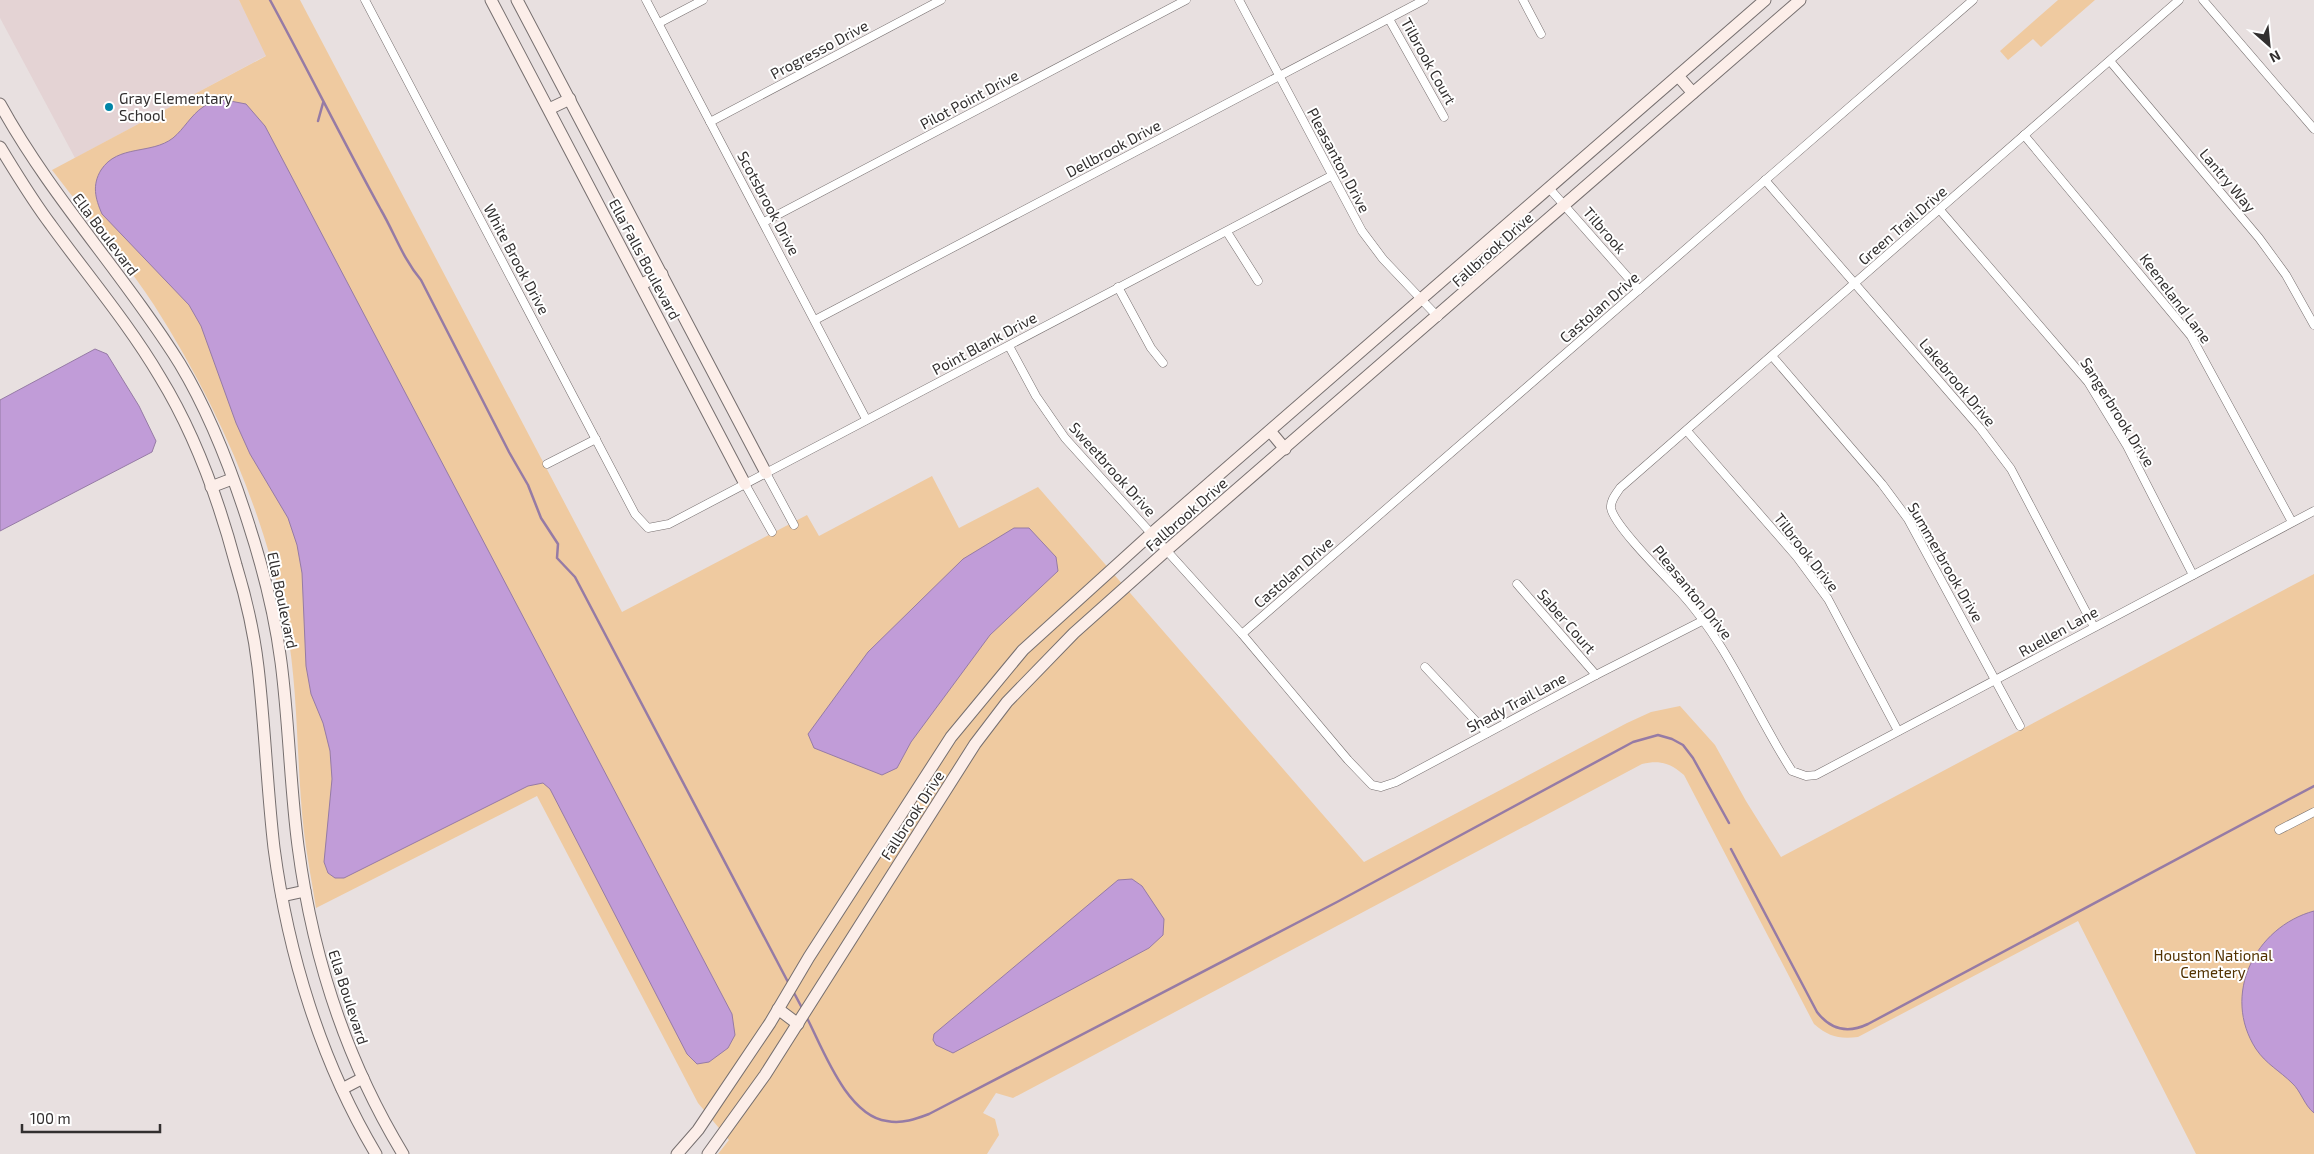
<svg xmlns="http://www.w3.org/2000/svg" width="2314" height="1154" viewBox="0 0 2314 1154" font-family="'Exo 2',sans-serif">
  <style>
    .built { fill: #e4d3d4 }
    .green { fill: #efcaa0 }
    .water { fill: #c19cd8; stroke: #967ba5 }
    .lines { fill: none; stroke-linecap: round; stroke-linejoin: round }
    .stream { stroke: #967ba5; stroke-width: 2.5 }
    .street-casing { stroke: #766f6f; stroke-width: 9 }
    .secondary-casing { stroke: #766f6f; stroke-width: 13 }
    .street { stroke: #fff; stroke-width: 8 }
    .secondary { stroke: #fceee9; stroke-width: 11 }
    .poi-dot { fill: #0085a7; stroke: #fff; stroke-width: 2 }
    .labels { text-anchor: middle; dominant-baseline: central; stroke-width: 4; stroke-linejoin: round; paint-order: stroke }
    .street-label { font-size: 15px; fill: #322f2f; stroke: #fff }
    .poi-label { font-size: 15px; fill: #322f2f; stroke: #fff; text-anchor: start }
    .park-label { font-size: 15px; fill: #523200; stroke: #fff }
  </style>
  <rect width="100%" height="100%" fill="#e8e0e0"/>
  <polygon class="built" points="0,0 239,0 267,55 75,158 0,18"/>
  <g class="green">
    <path d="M239,0h61l322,612 185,-97 12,21 113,-60 27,52 79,-41 326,375 263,-139 24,-11 29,-6 35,39 31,56 35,56 533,-283v580h-118l-118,-233 -220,116c-19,2 -29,0 -44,-13l-130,-249c-14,-12 -24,-15 -42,-11l-629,334 -17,-5 -13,20 12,6 4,16 -12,19h-269l11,-14 -31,-37 -161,-307 -221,112c-4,-25 -9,-51 -12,-76 -8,-69 -5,-140 -18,-209 -22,-113 -70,-221 -132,-318 -31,-47 -68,-90 -102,-135l214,-114z"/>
    <polygon points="2058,0 2095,0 2041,47 2033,39 2008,60 2000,51"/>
  </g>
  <g class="water">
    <path d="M225,100l21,4 19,22 467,888 3,21 -7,13 -19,14 -12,2 -10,-10 -137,-265 -7,-6 -15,3 -184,92h-9l-7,-5 -4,-11 8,-83 -2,-28 -7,-28 -12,-29 -5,-28 -4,-93 -5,-28 -9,-27 -38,-64 -14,-31 -35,-97 -12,-21 -87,-91c-7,-16 -10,-29 -1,-44 17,-26 50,-15 72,-32 11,-9 18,-23 30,-31 5,-4 15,-5 22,-7z"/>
    <polygon points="95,349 107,354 139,406 156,441 152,452 0,531 0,400"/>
    <polygon points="1014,528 1029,528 1056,557 1058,571 990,635 911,742 897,768 882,775 814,748 808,734 868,652 963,559"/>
    <polygon points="1132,879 1142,886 1164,919 1163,935 1149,948 953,1053 936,1045 933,1040 934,1034 1118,880"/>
    <path d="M2314,911v202c-10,-8 -13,-22 -22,-30 -12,-12 -26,-19 -36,-34 -35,-54 -1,-122 58,-138z"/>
  </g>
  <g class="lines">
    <g class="stream">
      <path d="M270,0c38,70 73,141 111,210 14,24 22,49 40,70l88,172 19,33 13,33 17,26 -1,14 18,19 214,407"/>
      <polyline points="318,121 323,103"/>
      <path d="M1731,849l86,163c13,17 30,22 51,12l446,-238"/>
      <polyline points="793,991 802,1008"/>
      <path d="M807,1018c16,31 40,98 80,103 15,3 29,-2 42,-7l408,-212 296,-160 25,-7 14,4 11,6 10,13 36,65"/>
    </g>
    <defs>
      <g id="street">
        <polyline points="365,0 635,514 648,528 669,524 1331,176"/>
        <polyline points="646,0 866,419"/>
        <polyline points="1239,0 1362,231 1383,259 1438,317"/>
        <polyline points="1523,0 1541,34"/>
        <path d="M2179,0l-559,488c-4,6 -10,13 -9,20 3,18 56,70 70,85 48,53 73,119 111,178l14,5 10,-1 498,-264"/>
        <polyline points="2203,0 2314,129"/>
        <polyline points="1389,19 1444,117"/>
        <polyline points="659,23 703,0"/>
        <polyline points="2110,61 2259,238 2286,275 2314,325"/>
        <polyline points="710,122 941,0"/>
        <polyline points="2024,135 2191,336 2292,522"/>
        <polyline points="1765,180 1980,428 2011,469 2094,627"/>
        <polyline points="1549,188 1639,290"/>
        <polyline points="1940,210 2088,382 2127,446 2193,575"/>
        <polyline points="764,222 1186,0"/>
        <polyline points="1227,232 1258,281"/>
        <polyline points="1118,287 1151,348 1163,363"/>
        <polyline points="815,320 1424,0"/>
        <polyline points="1009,346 1036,396 1065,438 1242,634 1348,760 1372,785 1381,787 1396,782 1596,675 1702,621"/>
        <polyline points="1772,356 1882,484 1908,519 2020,726"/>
        <polyline points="1687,431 1797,557 1828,599 1898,731"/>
        <polyline points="547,464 596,439"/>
        <polyline points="766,473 794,525"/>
        <polyline points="745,484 772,532"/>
        <polyline points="1517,584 1596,675"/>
        <polyline points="1242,634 1973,0"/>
        <polyline points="1425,667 1487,733"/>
        <polyline points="2279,830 2314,812"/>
      </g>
      <g id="secondary">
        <polyline points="491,0 745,484"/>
        <polyline points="517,0 766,473"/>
        <polyline points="1678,76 1693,93"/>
        <path d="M0,104c51,93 124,170 180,260 29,48 51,105 68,158 15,46 27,93 33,140 8,61 9,123 17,184 14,108 48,214 105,308"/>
        <polyline points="549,109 570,99"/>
        <path d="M0,147c16,26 32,53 51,78 37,51 77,98 109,152 35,57 59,124 76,188 10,33 18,67 22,102 7,60 9,121 16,181 14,106 47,214 102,306"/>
        <polyline points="642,284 662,274"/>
        <polyline points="1270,431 1285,449"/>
        <polyline points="211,487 232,479"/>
        <polyline points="282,896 305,891"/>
        <polyline points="778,1009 798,1024"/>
        <polyline points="342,1089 363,1078"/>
        <polyline points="677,1154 698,1130 770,1023 809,957 951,737 1023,650 1152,533 1765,0"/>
        <polyline points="708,1154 765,1075 975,744 1007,702 1074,633 1167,550 1800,0"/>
      </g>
    </defs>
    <use href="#street" class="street-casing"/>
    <use href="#secondary" class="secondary-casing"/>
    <use href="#street" class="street"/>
    <use href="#secondary" class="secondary"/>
  </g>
  <circle class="poi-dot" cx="109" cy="107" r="5"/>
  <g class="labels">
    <g class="street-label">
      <text transform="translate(819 49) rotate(-28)">Progresso Drive</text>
      <text transform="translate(1429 61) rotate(61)">Tilbrook Court</text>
      <text transform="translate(969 99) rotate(-28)">Pilot Point Drive</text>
      <text transform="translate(1113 148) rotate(-28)">Dellbrook Drive</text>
      <text transform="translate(1339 160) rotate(62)">Pleasanton Drive</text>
      <text transform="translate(2228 180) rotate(50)">Lantry Way</text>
      <text transform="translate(769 203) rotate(62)">Scotsbrook Drive</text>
      <text transform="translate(1902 225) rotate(-41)">Green Trail Drive</text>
      <text transform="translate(1605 230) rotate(49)">Tilbrook</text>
      <text transform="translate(106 234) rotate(53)">Ella Boulevard</text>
      <text transform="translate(1492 249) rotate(-42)">Fallbrook Drive</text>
      <text transform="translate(517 259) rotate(62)">White Brook Drive</text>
      <text transform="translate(645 259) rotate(62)">Ella Falls Boulevard</text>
      <text transform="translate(2176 298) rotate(53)">Keeneland Lane</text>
      <text transform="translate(1599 307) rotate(-41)">Castolan Drive</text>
      <text transform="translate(984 343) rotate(-28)">Point Blank Drive</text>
      <text transform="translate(1958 382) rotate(50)">Lakebrook Drive</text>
      <text transform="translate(2118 412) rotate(58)">Sangerbrook Drive</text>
      <text transform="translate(1113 469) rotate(48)">Sweetbrook Drive</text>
      <text transform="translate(1186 514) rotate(-41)">Fallbrook Drive</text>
      <text transform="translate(1807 552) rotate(52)">Tilbrook Drive</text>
      <text transform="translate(1946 562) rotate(60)">Summerbrook Drive</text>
      <text transform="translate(1293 572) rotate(-41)">Castolan Drive</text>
      <text transform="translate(1693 592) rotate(51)">Pleasanton Drive</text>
      <text transform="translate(283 600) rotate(78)">Ella Boulevard</text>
      <text transform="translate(1567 621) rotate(49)">Saber Court</text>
      <text transform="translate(2058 631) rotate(-29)">Ruellen Lane</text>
      <text transform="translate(1516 702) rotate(-28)">Shady Trail Lane</text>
      <text transform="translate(912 815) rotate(-57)">Fallbrook Drive</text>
      <text transform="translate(349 997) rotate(72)">Ella Boulevard</text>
    </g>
    <g class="poi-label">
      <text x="119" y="98">Gray Elementary<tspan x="119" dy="17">School</tspan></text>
    </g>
    <g class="park-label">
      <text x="2213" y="955">Houston National<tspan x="2213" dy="17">Cemetery</tspan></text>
    </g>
  </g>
  <g transform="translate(2269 45) rotate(153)" stroke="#ffffff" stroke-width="4" paint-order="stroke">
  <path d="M0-4L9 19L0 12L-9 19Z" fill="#322f2f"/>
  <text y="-8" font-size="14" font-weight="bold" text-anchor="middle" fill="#322f2f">N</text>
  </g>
  <path d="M22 1124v8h138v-8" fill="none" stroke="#322f2f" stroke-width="2.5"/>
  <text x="30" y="1124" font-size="15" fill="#322f2f" stroke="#ffffff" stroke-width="4" paint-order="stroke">100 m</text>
</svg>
